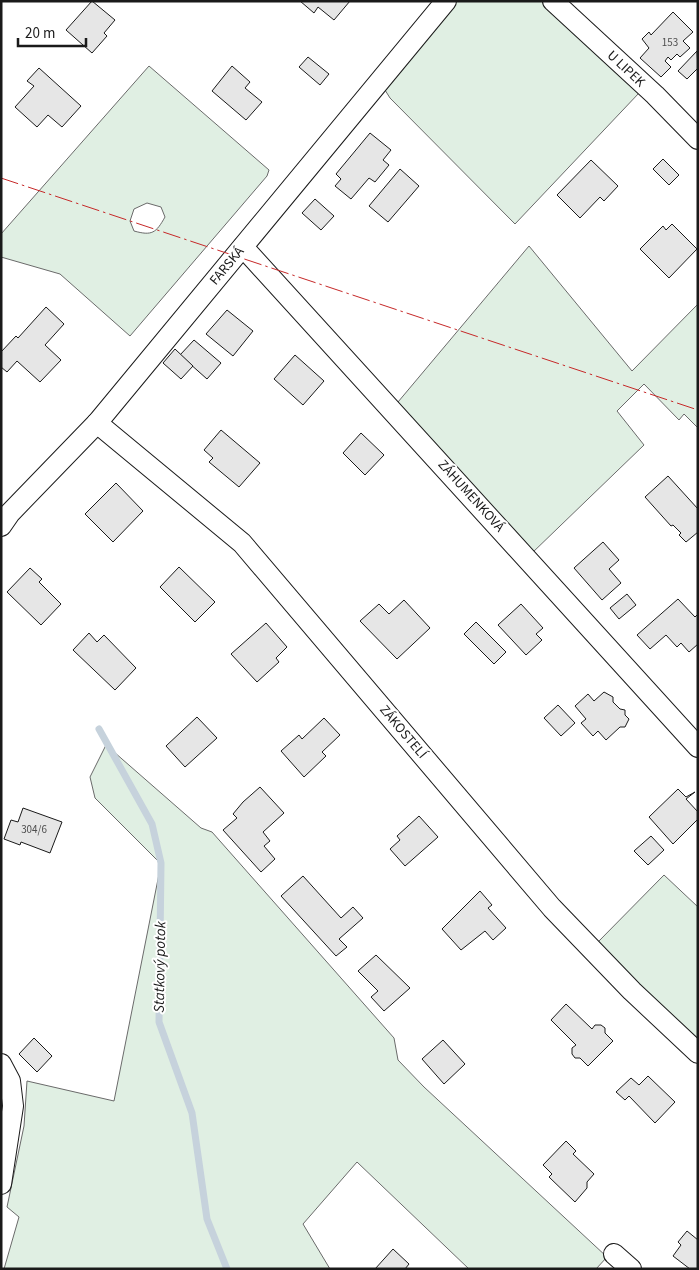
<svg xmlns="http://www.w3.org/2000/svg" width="699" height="1270" viewBox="0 0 699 1270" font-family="'Source Sans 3',sans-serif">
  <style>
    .green { fill: #e0efe3; stroke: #6a6a6a; fill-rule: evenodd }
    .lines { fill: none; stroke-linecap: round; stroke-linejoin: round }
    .stream { stroke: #c6d2dc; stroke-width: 7 }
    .building { fill: #e6e6e6; stroke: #1a1a1a }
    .street-casing { stroke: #1a1a1a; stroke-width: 22 }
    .street { stroke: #fff; stroke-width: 20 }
    .power { stroke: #c62828; stroke-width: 1; stroke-dasharray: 18 4 2.5 4; stroke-linecap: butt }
    .labels { text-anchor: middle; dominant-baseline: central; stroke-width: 4; stroke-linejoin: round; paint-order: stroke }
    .number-label { font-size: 11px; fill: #4d4d4d }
    .street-label { font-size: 14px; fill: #1a1a1a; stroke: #fff }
    .water-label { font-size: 15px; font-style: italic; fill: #1a1a1a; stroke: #fff }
  </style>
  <rect width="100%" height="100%" fill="#fff"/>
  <g class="green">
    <polygon points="456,1 541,1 639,93 515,224 390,98 385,90 388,83"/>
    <path d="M149,66l120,104 -2,6 -137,160 -70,-62 -59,-17v-23zM147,203l14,4 4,10c-9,16 -13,19 -31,14l-4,-10 4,-12z"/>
    <polygon points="529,246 632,371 698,304 698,428 684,414 679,420 644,384 617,411 644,445 531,554 398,402"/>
    <polygon points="106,745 201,828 212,832 394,1038 398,1060 424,1087 607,1257 596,1269 469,1269 357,1162 303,1224 330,1269 4,1269 19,1217 7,1207 24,1126 27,1081 114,1101 161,864 95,798 90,777"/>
    <polygon points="664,875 698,907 698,1044 673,1021 598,942"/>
  </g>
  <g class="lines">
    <polyline class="stream" points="99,729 152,824 161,863 159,1022 192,1113 207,1219 227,1269"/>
  </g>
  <g class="building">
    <polygon points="92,1 115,20 104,33 107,36 92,53 66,30"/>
    <polygon points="300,1 350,1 334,20 318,7 314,13"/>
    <polygon points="673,12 693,32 683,41 690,48 680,57 677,54 671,60 668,57 665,61 671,67 661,77 640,58 649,48 642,39 649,32 651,35"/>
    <polygon points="697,51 698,68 687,79 678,71"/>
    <polygon points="308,57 329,74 320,85 299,67"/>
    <polygon points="232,66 250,82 245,88 262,102 246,120 212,91"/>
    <polygon points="39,68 81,106 62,127 48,115 37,127 15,107 34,86 27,81"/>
    <polygon points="370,133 391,150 383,160 389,165 375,182 369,178 351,199 335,186 341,179 336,174"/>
    <polygon points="663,159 679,175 669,185 653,169"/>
    <polygon points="591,160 618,186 604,201 600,197 580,218 557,195"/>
    <polygon points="400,169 419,186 388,222 369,206"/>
    <polygon points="315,199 334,216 321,230 302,213"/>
    <polygon points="672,224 697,249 669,278 640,249 663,226 666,230"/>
    <polygon points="46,307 64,324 45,345 61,360 40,382 17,361 7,372 1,367 1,352 16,336 18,338"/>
    <polygon points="227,310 253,331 233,356 206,334"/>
    <polygon points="194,340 221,363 207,379 180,355"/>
    <polygon points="175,349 193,366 181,379 163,363"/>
    <polygon points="295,355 324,381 303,405 274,379"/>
    <polygon points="221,430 260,463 239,487 209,462 213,458 204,450"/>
    <polygon points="361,433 384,455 365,475 343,453"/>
    <polygon points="668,476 698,509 698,532 686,542 679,535 681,533 673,525 671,526 645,497"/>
    <polygon points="116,483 143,511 113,542 85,514"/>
    <polygon points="603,542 619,560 609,569 621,583 602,600 574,568"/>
    <polygon points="179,567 215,602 195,622 160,587"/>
    <polygon points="30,568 42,579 39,582 61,604 41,625 7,592"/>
    <polygon points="627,594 636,605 619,619 610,608"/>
    <polygon points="678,599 695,617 698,614 698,644 689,652 681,643 677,647 666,635 650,649 637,635"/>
    <polygon points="404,600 430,628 397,659 360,621 379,604 389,614"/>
    <polygon points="521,604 543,628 536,634 542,640 526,655 498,625"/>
    <polygon points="476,622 506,652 494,664 464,634"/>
    <polygon points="266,623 287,647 276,658 279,662 257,682 231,654"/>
    <polygon points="89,633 97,642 104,635 136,668 115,690 73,650"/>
    <polygon points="604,692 613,697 613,702 620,709 625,710 625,715 629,719 625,727 620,727 606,740 598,731 593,736 581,723 586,719 575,706 588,694 594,701"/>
    <polygon points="558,705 575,723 561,736 544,718"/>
    <polygon points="197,717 217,738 185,767 166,746"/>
    <polygon points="324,718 340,735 322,752 326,756 304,777 281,751 299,735 302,739"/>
    <polygon points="260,787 284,813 263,832 270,841 264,846 275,859 261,872 223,830 237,818 233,814 243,802"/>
    <polygon points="678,789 686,797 695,792 686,799 698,812 698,819 673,844 649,817"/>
    <polygon points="23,808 62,822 50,853 21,842 20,845 4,839 11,820 18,822"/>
    <polygon points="419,816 438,837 405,866 390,849 400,840 397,836"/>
    <polygon points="651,836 664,850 648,865 634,851"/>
    <polygon points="303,876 341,918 353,907 363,918 339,939 347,947 336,956 281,896"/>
    <polygon points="480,891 492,905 488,908 506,928 493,940 485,931 461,950 442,929"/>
    <polygon points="376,955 410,988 384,1011 371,997 378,991 358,971"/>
    <polygon points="566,1004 592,1029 595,1025 601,1025 605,1028 605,1033 613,1041 588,1066 580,1058 575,1058 572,1054 572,1048 576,1045 551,1020"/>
    <polygon points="34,1038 52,1056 37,1072 19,1054"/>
    <polygon points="443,1040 465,1064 444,1084 422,1059"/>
    <polygon points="648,1076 675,1102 655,1123 629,1096 625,1100 616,1092 631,1078 639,1085"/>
    <polygon points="566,1141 576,1151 573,1154 594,1174 587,1182 587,1188 575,1202 549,1177 552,1174 543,1165"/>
    <polygon points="687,1231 698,1240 698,1269 690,1269 673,1256 681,1245 678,1242"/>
    <polygon points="393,1249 409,1264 405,1269 375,1269"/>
  </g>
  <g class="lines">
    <defs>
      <g id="street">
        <polyline points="553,1 655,95 698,139"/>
        <polyline points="243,247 698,747"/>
        <polyline points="97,423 242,543 552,908 632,991 698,1053"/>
        <polyline points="1,526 10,513 97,423 446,1"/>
        <polyline points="1,1064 10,1081 13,1106 1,1184"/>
        <polyline points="614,1254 631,1269"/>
      </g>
    </defs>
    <use href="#street" class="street-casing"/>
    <use href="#street" class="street"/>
    <polyline class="power" points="1,178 698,410"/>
  </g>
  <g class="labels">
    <g class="number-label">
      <text x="670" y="42">153</text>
      <text x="34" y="829">304/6</text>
    </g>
    <g class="street-label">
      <text transform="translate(626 69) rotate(43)">U LIPEK</text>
      <text transform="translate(227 266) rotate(-50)">FARSKÁ</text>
      <text transform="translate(471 496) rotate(48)">ZÁHUMENKOVÁ</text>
      <text transform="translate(403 732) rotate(50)">ZÁKOSTELÍ</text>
    </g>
    <g class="water-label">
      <text transform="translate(160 967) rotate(-89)">Statkový potok</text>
    </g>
  </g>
  <rect width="699" height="1270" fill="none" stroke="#1a1a1a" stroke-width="5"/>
  <path d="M18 38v8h68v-8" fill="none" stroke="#1a1a1a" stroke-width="2.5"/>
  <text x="25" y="38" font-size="15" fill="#1a1a1a" stroke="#ffffff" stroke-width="4" paint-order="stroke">20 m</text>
</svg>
